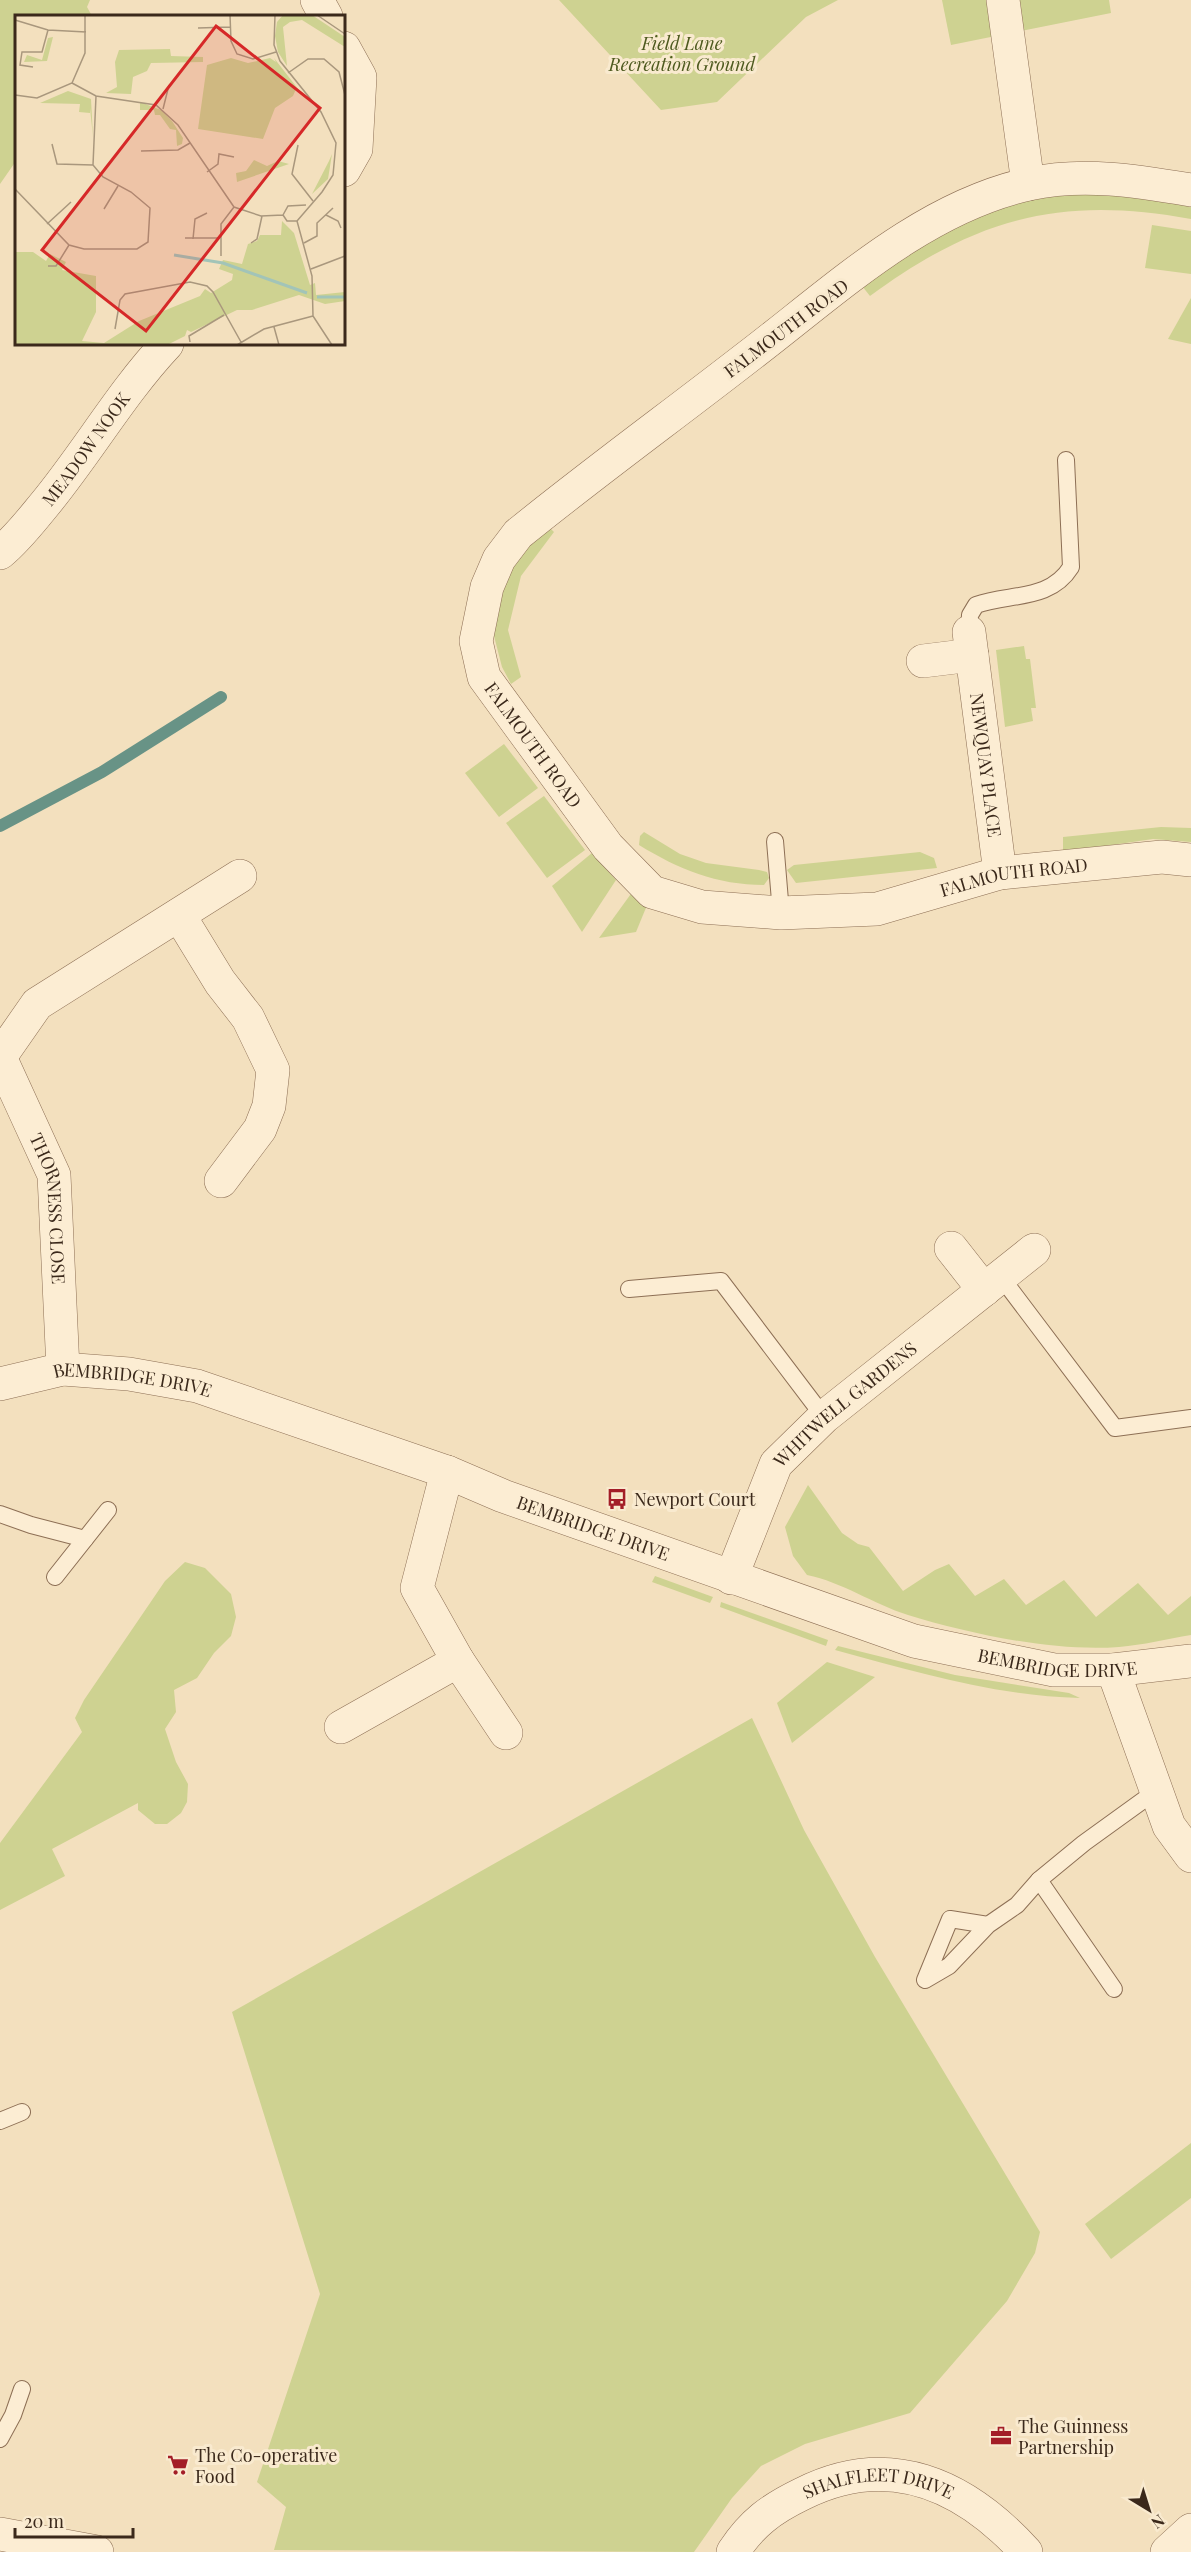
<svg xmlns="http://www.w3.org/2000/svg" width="1191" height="2552" viewBox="0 0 1191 2552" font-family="'Playfair Display',serif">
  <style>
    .green { fill: #ced291 }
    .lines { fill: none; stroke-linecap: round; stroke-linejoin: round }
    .stream { stroke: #689386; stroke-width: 12 }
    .service-casing { stroke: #8d6f55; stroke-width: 18 }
    .minor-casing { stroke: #8d6f55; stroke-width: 34 }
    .service { stroke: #fcedd3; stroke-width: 16 }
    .minor { stroke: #fcedd3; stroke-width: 33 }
    .labels { text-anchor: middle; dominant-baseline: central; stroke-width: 6; stroke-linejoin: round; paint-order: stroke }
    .park-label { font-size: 18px; font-style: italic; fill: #4e5a1f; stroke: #f9eacf }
    .street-label { font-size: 18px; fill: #3b291b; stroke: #f9eacf }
    .poi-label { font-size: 18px; fill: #3b291b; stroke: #f9eacf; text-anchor: start }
    .inset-river { fill: none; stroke: #a2c4b8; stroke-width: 3 }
    .inset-road { fill: none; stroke: #a9977d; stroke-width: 1.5 }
    .view { fill: #d62828; fill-opacity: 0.15; stroke: #d62828; stroke-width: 3 }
    .inset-edge { fill: none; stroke: #3b291b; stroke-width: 3 }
  </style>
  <rect width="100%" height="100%" fill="#f3e0be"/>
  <g class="green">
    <polygon points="0,0 90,0 87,7 92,16 16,16 16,161 0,184"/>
    <polygon points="559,0 838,0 806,17 717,102 661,110"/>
    <polygon points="942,0 1109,0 1111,13 951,45"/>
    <path d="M1115,192l76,11v16c-130,-24 -215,-1 -321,77l-8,-10 94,-62 74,-26z"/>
    <polygon points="1152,225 1191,231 1191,274 1145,268"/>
    <polygon points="1191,298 1191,344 1168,339"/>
    <polygon points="549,527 554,532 521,576 508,630 521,677 511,684 502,667 494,636 498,597 517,557"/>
    <polygon points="1024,646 1026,659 1030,659 1036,708 1031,708 1033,721 1005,727 996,650"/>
    <polygon points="504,744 538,788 499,817 465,773"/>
    <polygon points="544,796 585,850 547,878 506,823"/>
    <polygon points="1161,827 1191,828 1191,842 1153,839 1063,852 1063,837"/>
    <path d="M644,832l36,22 26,9 53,7 8,2 2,6 -5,7c-47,0 -86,-16 -125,-40l1,-9z"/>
    <polygon points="920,852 934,858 937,868 796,883 787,870 794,865"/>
    <polygon points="592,853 616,880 582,932 552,886"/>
    <polygon points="633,891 650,898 636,932 599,938"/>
    <path d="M808,1485l34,48 16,11 11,3 34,44 32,-21 14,-6 26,32 29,-17 22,26 38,-25 32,37 42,-34 30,32 23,-19v39c-24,4 -48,10 -72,12 -65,5 -149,-13 -211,-32 -35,-11 -66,-33 -101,-40l-14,-19 -8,-29z"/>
    <polygon points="185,1562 205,1568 231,1594 236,1617 231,1636 214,1653 197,1678 174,1690 176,1712 165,1729 176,1762 188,1784 187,1802 181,1813 167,1824 155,1824 138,1810 138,1803 52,1849 65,1876 0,1910 0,1843 82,1732 75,1718 84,1700 165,1581"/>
    <polygon points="655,1576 713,1597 710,1603 652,1582"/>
    <polygon points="721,1602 828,1640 826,1646 720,1607"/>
    <path d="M838,1646l117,29 114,18 11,5c-84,-2 -164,-26 -245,-48z"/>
    <polygon points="827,1662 875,1677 792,1743 777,1703"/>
    <polygon points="752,1718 804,1830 875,1957 1040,2232 1035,2253 1007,2301 910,2413 805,2444 761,2466 732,2498 694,2552 274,2550 286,2507 257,2482 320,2294 232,2012"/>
    <polygon points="1191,2143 1191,2198 1111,2259 1085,2224"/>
  </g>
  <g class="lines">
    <polyline class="stream" points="0,826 102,772 221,697"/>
    <defs>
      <g id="service">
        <path d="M969,632l1,-17 6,-10c34,-12 74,-4 95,-38l-5,-107"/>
        <polyline points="775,841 781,913"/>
        <polyline points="1001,1277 1115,1428 1191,1418"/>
        <polyline points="629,1289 721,1281 824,1417"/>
        <polyline points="0,1514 31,1525 85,1539"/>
        <polyline points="55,1577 108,1510"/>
        <polyline points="988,1925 949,1966 925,1980 950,1919 988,1925 1017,1905 1039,1880"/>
        <polyline points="1114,1989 1039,1880 1084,1843 1156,1791"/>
        <polyline points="0,2121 22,2112"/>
        <polyline points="0,2439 13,2415 22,2389"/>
      </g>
      <g id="minor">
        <polyline points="317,0 326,16"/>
        <polyline points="1003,0 1028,184"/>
        <polyline points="344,48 360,77 356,149 344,170"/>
        <path id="s1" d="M1191,190c-54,-9 -108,-18 -162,-6 -109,24 -198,110 -284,175 -76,59 -153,115 -227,175l-19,25 -12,28 -11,54 8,36 124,170 44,45 50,15 79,6 96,-4 123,-36 162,-16 29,3"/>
        <path id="s2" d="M0,553c17,-14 30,-31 44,-48 43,-52 77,-112 123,-161"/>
        <path id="s3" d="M969,632l31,241"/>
        <polyline points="923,661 972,655"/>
        <polyline points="179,915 220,982 248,1018 273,1070 269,1106 260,1129 221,1181"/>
        <path id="s4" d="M0,1057l54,118 9,194"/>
        <polyline points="0,1057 37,1004 240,876"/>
        <polyline points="951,1248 984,1290"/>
        <path id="s5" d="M0,1384l63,-15 66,5 68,12 250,86 56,24 411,145 140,29h59l78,-9"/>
        <path id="s6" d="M731,1578l45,-114 48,-47 210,-167"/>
        <polyline points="458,1661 506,1733"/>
        <polyline points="1113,1670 1169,1826 1191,1856"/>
        <polyline points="341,1727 458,1661 417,1588 447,1472"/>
        <polyline points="0,2534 97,2552"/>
        <path id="s7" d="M733,2552c19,-29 38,-43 69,-58 87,-44 162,-10 224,58"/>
        <polyline points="1167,2552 1191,2530"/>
      </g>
    </defs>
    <use href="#service" class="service-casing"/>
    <use href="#minor" class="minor-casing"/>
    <use href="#service" class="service"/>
    <use href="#minor" class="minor"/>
  </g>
  <defs>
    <symbol id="bus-bare" viewBox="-9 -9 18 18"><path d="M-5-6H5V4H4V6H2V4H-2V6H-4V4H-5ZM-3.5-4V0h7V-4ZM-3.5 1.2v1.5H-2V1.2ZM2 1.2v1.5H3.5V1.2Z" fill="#a31e27" stroke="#f9eacf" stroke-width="2.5" paint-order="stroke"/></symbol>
    <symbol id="office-bare" viewBox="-9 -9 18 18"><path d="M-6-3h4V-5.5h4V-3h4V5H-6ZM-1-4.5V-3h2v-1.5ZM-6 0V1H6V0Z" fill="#a31e27" stroke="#f9eacf" stroke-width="2.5" paint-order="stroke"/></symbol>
    <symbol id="supermarket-bare" viewBox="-9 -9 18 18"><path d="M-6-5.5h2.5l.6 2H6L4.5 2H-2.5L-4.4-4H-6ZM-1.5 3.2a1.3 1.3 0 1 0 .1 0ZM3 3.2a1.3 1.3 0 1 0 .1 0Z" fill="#a31e27" stroke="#f9eacf" stroke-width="2.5" paint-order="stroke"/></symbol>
  </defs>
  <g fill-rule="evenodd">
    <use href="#bus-bare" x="602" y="1484" width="30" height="30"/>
    <use href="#office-bare" x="986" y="2421" width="30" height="30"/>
    <use href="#supermarket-bare" x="163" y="2450" width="30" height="30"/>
  </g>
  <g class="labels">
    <g class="park-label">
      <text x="682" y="43">Field Lane<tspan x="682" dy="21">Recreation Ground</tspan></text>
    </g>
    <g class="street-label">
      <text transform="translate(786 328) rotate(-37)">FALMOUTH ROAD</text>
      <text stroke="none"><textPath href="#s2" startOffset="135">MEADOW NOOK</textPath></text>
      <text stroke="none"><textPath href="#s1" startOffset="1024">FALMOUTH ROAD</textPath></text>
      <text stroke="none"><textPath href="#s3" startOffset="134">NEWQUAY PLACE</textPath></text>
      <text stroke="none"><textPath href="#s1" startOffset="1582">FALMOUTH ROAD</textPath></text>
      <text stroke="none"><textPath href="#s4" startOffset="162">THORNESS CLOSE</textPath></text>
      <text stroke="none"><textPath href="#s5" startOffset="135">BEMBRIDGE DRIVE</textPath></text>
      <text stroke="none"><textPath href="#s6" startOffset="214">WHITWELL GARDENS</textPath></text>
      <text stroke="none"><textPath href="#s5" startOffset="621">BEMBRIDGE DRIVE</textPath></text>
      <text stroke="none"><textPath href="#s5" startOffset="1107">BEMBRIDGE DRIVE</textPath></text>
      <text stroke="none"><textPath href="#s7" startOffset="171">SHALFLEET DRIVE</textPath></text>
    </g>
    <g class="poi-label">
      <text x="634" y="1499">Newport Court</text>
      <text x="1018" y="2426">The Guinness<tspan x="1018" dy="21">Partnership</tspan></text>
      <text x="195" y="2455">The Co-operative<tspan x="195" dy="21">Food</tspan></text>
    </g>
  </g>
  <g transform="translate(15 15)">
    <rect width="330" height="330" fill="#f3e0be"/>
    <path d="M268,0h29l33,22v10l-43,-27 -12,2 -7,5 4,39 -9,-14 -3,-16 2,-14zM38,22l-6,24 -23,1 3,-7 15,5 6,-22zM155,34l1,7 32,1v5l-52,1 -4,8 -14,6 -2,17 -25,-1 11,-6 -2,-25 4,-12zM216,43l17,5 22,-5 6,4 -2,-4 28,36 -6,-5 -3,7 -18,12 -12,31 -65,-10 9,-64zM53,76l23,8 2,38 -3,-29v5l-11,-1 1,-8 -40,-1zM125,87l21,8 11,11 11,17 -1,6 -5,2 -1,-16 -6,-1 -10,-14h-5l-1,-5h-14zM317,139l-4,25 -16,15 17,-33zM239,145l13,6 11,-5 11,3 -52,18 -1,-9 10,-2zM267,206l12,12 16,52 5,-2 1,12 29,-3v9l-20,3 -26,-9 -47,15h-15l-46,22 -4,-2 -2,6 -18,9h-152v-93h18l13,9 4,-7 16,8 -4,8 34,6v36l-14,29 22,2 35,-22 61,-25 5,-7 6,4 21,-13 1,-6 -14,-5 4,-9 19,4 6,-20 9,-3 3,-6h21z" fill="#ced291"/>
    <path class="inset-river" d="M159,240l49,8 84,30M302,282h28"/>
    <path class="inset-road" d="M215,0l1,26 6,13 16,5 23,-7M260,0l-1,30 6,16 41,51 15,31 -3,32 -11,17 -25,29h-10l-4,-6M302,0l28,19M0,5l33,10 38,2M183,13l32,-1M18,52l-13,-2 2,-13h20l6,-22M273,58l20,-14h16l15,13 6,23M57,68l24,13 60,9 22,20 56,82 27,9 22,-1M0,80l22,3 35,-15 13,-30v-38M148,94l6,-24M37,129l5,20 36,1M283,130l-6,29 21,27M126,136l37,-1 12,-7M192,157l11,-8 1,-10 15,3M0,174l54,56 15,4h53l11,-7 2,-34 -19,-16 -28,-15 -10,-12 3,-69M89,194l14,-23M268,200l5,-9 18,-1M311,200l12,6 3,7M282,206l15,55 1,40 19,29M32,209l24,-22M170,223h33M178,224l2,-20 12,-6M236,228l6,-4 5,-23M289,228l13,-7v-13l16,-15M206,241v-32l13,-17M33,251h8l13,-21M296,254l34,-13M259,312l5,18M100,314l5,-29 5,-6 65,-12 17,4 6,6 28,50M175,327l-1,-6 35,-21M222,330l27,-16 49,-13"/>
    <path class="view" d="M201,11l104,82 -174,223 -104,-81z"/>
    <rect width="330" height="330" class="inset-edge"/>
  </g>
  <g transform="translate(1149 2510) rotate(142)" stroke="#f9eacf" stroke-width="4.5" paint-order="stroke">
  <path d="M0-4.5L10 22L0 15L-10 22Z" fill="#3b291b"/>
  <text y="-9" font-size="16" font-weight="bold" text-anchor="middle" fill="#3b291b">N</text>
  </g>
  <path d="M15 2528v9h118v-9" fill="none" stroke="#3b291b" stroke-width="3"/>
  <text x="24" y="2528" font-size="18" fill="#3b291b" stroke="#f9eacf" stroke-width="4.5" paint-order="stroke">20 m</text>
</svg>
